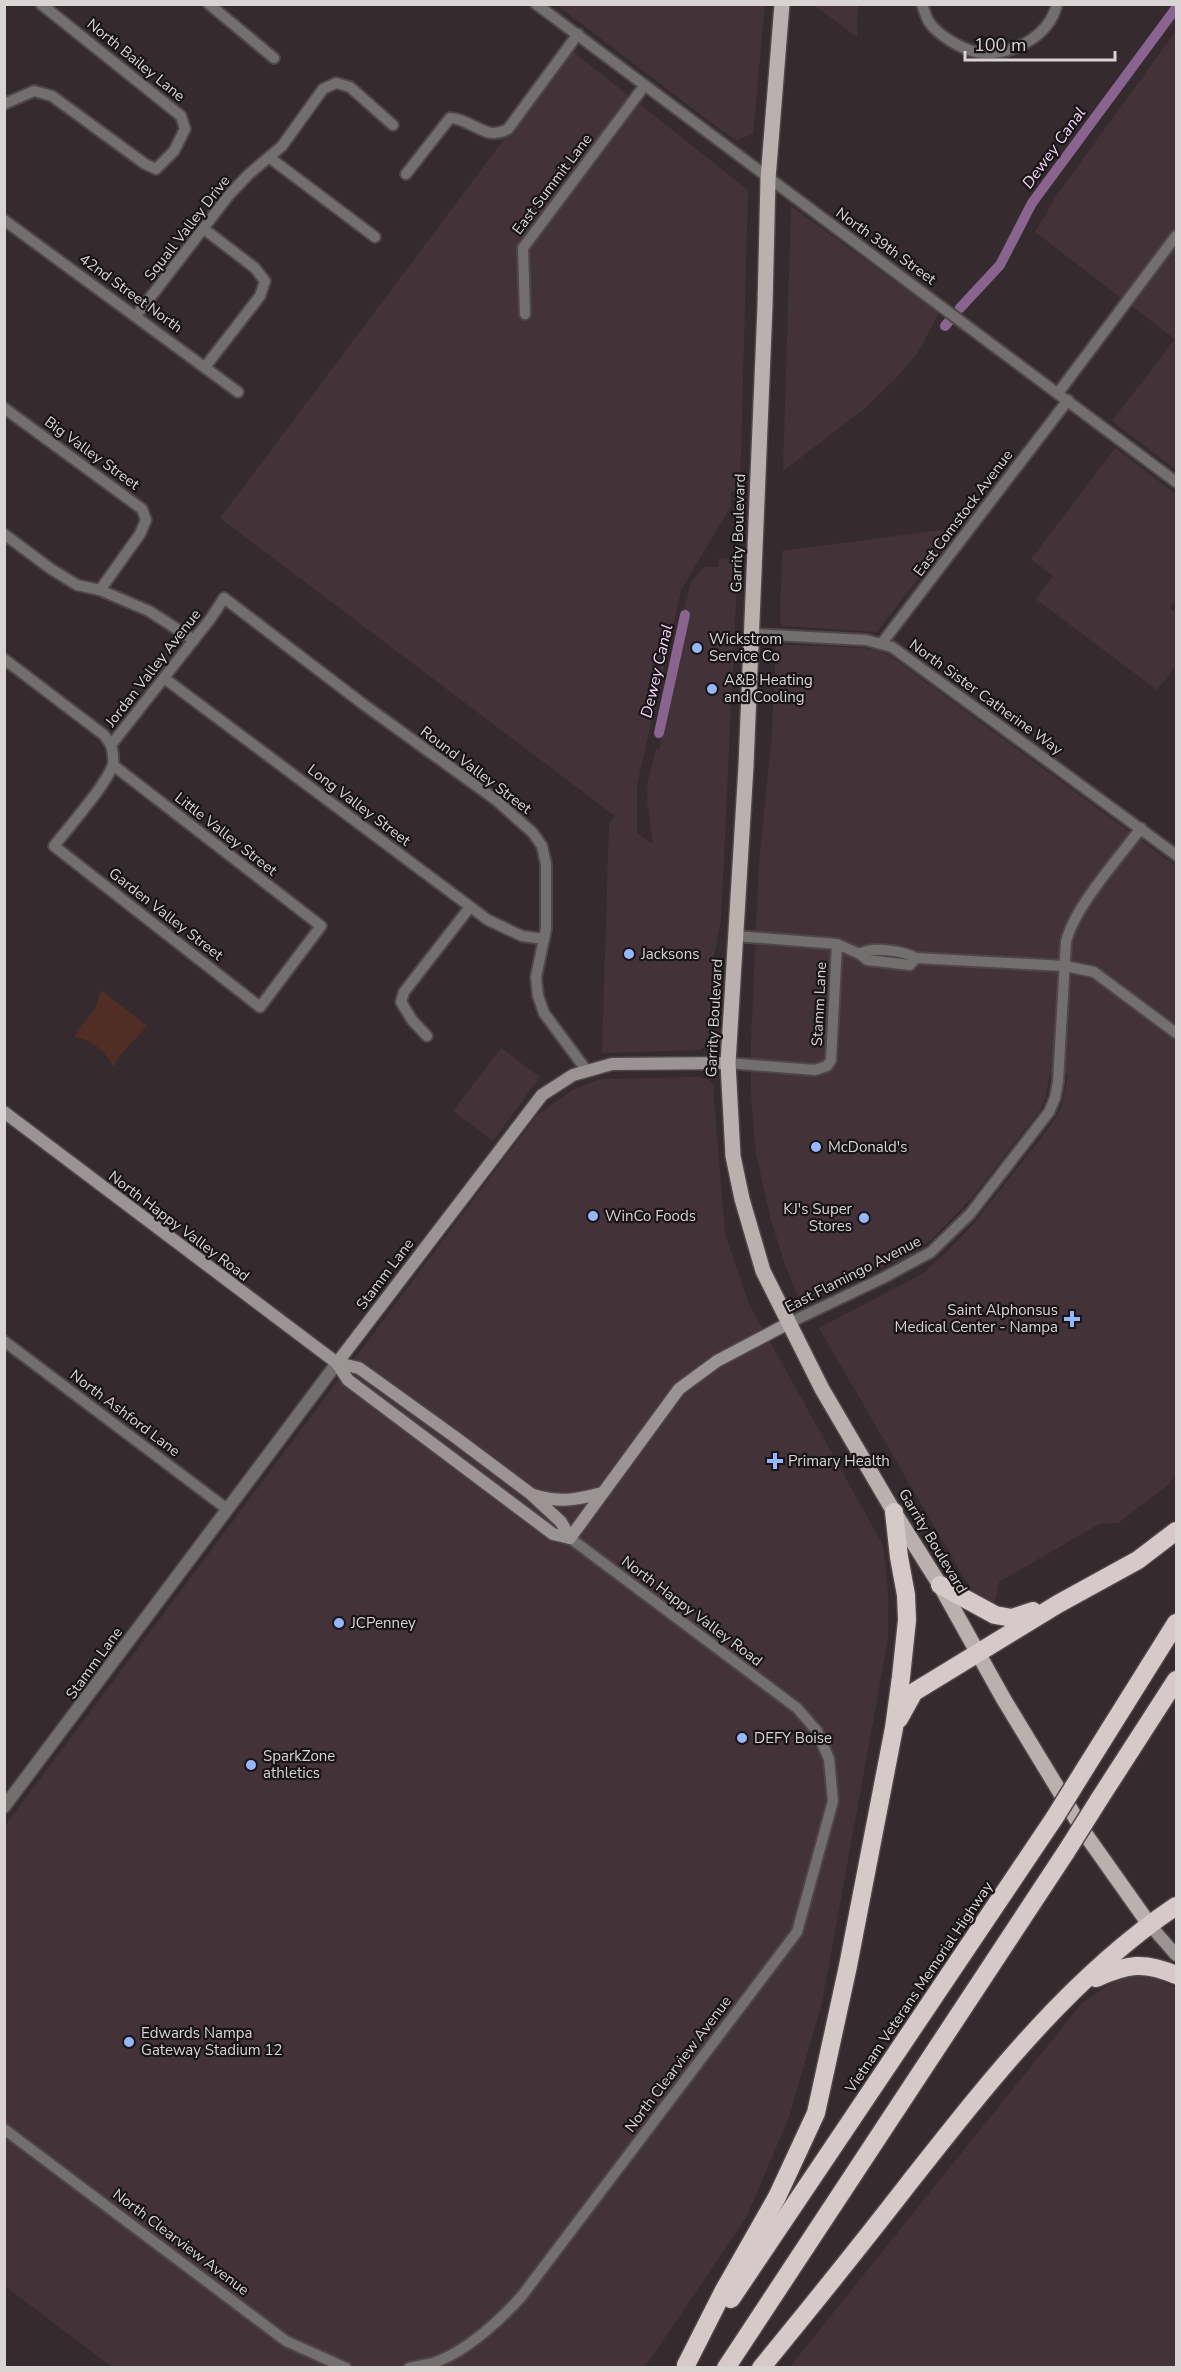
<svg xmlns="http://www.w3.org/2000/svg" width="1181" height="2372" viewBox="0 0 1181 2372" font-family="'Nunito Sans',sans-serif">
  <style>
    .built { fill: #433338 }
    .green { fill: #502e25 }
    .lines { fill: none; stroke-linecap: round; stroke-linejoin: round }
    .canal { stroke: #88648e; stroke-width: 10 }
    .minor-casing { stroke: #4f4649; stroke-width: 14 }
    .tertiary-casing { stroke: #4f4649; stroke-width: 15 }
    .secondary-casing { stroke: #4f4649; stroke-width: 15 }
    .primary-casing { stroke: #4f4649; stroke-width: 18 }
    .motorway-casing { stroke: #4f4649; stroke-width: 21 }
    .minor { stroke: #746f6f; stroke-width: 10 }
    .tertiary { stroke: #746f6f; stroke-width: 12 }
    .secondary { stroke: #9c9494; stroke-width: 12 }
    .primary { stroke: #bab0b0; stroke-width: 15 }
    .motorway { stroke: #d6c9c9; stroke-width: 18 }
    .motorway-bridge-casing { stroke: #4f4649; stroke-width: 21; stroke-linecap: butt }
    .motorway-bridge { stroke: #d6c9c9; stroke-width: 18 }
    .poi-dot { fill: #96b6fd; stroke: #191516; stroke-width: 2 }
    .labels { text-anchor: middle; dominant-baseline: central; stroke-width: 4.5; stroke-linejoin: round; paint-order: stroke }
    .street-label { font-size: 15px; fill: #d9d3d4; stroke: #191516 }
    .poi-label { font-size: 15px; fill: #d9d3d4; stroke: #191516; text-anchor: start }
    .water-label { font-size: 16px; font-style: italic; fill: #f6d4fc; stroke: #191516 }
  </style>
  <rect width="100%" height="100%" fill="#352b2e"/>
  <g class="built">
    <polygon points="557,5 765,5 753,134 737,140 718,128"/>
    <polygon points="814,5 858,5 857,37"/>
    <polygon points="1176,31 1176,470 1112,421 1175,339 1035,232 1057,195"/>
    <polygon points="571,50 748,190 740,492 731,492 731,506 681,590 637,785 637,833 653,844 647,799 648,781 656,749 659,749 679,660 688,615 683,613 691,582 704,567 719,567 719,558 738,560 721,919 712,965 709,1039 701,1050 602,1053 609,824 615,816 220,518"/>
    <polygon points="791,206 939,313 917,354 895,379 864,409 783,471"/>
    <polygon points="1115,448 1176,494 1176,599 1170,608 1176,613 1176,665 1157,690 1036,599 1053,576 1031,559"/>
    <polygon points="956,528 877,632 783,626 780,622 782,551"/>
    <polygon points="776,644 861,648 876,650 889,655 1176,866 1176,1475 1167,1486 1118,1523 1099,1524 999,1582 994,1605 978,1597 970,1588 819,1328 922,1274 943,1255 974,1223 1051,1125 1061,1108 1068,1074 1050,1073 1045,1099 1038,1113 970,1200 931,1240 911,1255 801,1303 786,1268 770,1217 755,1148 751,1091 751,1040 759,862 772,732"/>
    <polygon points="501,1048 540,1077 493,1141 453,1111"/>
    <polygon points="697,1077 708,1079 713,1085 725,1234 749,1304 883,1545 888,1592 888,1639 822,2003 789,2117 746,2218 645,2367 112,2367 5,2286 4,1827 537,1115 574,1089 601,1079"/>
    <polygon points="1149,1975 1176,1988 1176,2367 789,2368 1081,2004 1119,1978"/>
  </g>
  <path class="green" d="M101,990l46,36 -26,28 -8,13c-5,-14 -23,-29 -39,-30l22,-30z"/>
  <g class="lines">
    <g class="canal">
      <polyline points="960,308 1000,265 1032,203 1176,8"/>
      <polyline points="945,326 950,320"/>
      <polyline points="659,733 685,615"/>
    </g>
    <defs>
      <g id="minor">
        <polyline points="209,4 274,58"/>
        <polyline points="536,4 1176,482"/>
        <path d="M922,4c2,6 4,13 7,18 9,13 32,27 47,30 32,6 73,-14 81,-48"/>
        <polyline points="4,104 34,91 52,96 145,164 156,169 174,151 185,129 181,116 41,4"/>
        <polyline points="270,158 375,237"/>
        <path d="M406,174l44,-56c23,1 35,24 58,11l70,-95"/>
        <polyline points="4,220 238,392"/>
        <polyline points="204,229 255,268 265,281 260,296 205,367"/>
        <polyline points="525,314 523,248 645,85"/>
        <polyline points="136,316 229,195 249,174 282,146 323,89 336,83 350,87 393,125"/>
        <polyline points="1058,393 1176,236"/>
        <polyline points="4,408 142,509 146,520 140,534 100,590"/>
        <polyline points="4,534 51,569 77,585 100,590 149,611 194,640"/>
        <polyline points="752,634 866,640 892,647 1176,855"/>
        <polyline points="882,643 1068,400"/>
        <polyline points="4,659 104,735 111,745"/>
        <polyline points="164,678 488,920 522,936 544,939"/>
        <path d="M113,765l208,161 -61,81 -206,-161c14,-18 54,-63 59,-82 1,-6 0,-12 -2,-19l100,-127 13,-20 139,106 133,96 37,33 9,13 4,18v65l-10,48 2,19 6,17 43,58"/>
        <polyline points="736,936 837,944 860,954 867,960 910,965 916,958"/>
        <path d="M860,954c13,-8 44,-3 56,4l149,8 29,6 82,61"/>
        <polyline points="427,1036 412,1020 401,1002 404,992 470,907"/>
        <polyline points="728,1063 815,1070 827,1066 831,1060 837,944"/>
        <path d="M789,1323l94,-45 48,-26 39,-38 79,-102 6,-14 3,-16 8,-140c8,-35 53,-84 75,-114"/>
        <polyline points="4,1341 227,1509"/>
        <polyline points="4,2129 286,2341 346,2368"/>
        <path d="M409,2368c8,-2 16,-3 24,-5 32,-11 65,-41 88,-66l276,-365 36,-131 -4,-42 -12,-28 -20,-23 -227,-170"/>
      </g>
      <polyline id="tertiary" points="4,1807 337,1363"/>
      <g id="secondary">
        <polyline points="4,1112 337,1363 348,1380 553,1534 570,1538"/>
        <polyline points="337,1363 542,1095 573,1075 612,1064 728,1063"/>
        <polyline points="337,1363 359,1368 455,1437 531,1494 561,1522 570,1538"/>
        <path d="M533,1495c28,8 42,5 69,-2"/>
        <polyline points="570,1538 679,1389 717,1361 789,1323"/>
        <polyline points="1149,1924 1176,1955"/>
      </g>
      <polyline id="primary" points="782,4 768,179 765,306 746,766 728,1063 733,1156 742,1199 763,1271 822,1389 894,1512 940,1585 1003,1698 1086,1835 1149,1924"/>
      <g id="motorway">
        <polyline points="940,1585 995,1615 1012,1618 1033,1611"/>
        <polyline points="899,1719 914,1692 1058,1604 1138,1560 1176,1531"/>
        <polyline points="1086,1767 1176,1623"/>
        <polyline points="1100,1798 1176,1680"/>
        <path d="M1096,1978c31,-14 48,-17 80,-3"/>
        <polyline points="731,2299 1055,1817"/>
        <polyline points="686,2365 723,2292 777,2197 816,2113 848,1966 894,1728 901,1677 907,1620 906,1595 899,1557 894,1512"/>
        <polyline points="726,2368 1066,1852"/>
        <path d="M761,2368c50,-61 100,-123 148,-185 79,-100 160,-205 267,-277"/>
      </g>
    </defs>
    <use href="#minor" class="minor-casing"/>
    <use href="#tertiary" class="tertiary-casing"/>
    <use href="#secondary" class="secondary-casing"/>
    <use href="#primary" class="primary-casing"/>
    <use href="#motorway" class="motorway-casing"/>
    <use href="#minor" class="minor"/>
    <use href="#tertiary" class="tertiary"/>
    <use href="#secondary" class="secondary"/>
    <use href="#primary" class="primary"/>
    <use href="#motorway" class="motorway"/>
    <defs>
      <g id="motorway-bridge">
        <polyline points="1055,1817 1086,1767"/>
        <polyline points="1066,1852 1100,1798"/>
      </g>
    </defs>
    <use href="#motorway-bridge" class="motorway-bridge-casing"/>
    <use href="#motorway-bridge" class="motorway-bridge"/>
  </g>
  <g class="poi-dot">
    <circle cx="697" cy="648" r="6"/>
    <circle cx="712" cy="689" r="6"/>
    <circle cx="629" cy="954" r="6"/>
    <circle cx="816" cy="1147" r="6"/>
    <circle cx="593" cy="1216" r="6"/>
    <circle cx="864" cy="1218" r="6"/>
    <path d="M1069 1310h6v6h6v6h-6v6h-6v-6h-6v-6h6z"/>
    <path d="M772 1452h6v6h6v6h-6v6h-6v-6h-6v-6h6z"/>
    <circle cx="339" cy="1623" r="6"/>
    <circle cx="742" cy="1738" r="6"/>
    <circle cx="251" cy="1765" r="6"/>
    <circle cx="129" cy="2042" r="6"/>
  </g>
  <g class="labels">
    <g class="street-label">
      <text transform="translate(136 60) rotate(39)">North Bailey Lane</text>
      <text transform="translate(552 184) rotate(-53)">East Summit Lane</text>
      <text transform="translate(187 228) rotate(-52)">Squall Valley Drive</text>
      <text transform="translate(886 246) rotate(36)">North 39th Street</text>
      <text transform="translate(131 293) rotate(36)">42nd Street North</text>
      <text transform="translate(92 453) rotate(36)">Big Valley Street</text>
      <text transform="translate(963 513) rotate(-53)">East Comstock Avenue</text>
      <text transform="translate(738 533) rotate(-88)">Garrity Boulevard</text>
      <text transform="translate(153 668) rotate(-52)">Jordan Valley Avenue</text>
      <text transform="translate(986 697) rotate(36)">North Sister Catherine Way</text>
      <text transform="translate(476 770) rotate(37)">Round Valley Street</text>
      <text transform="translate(359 805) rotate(37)">Long Valley Street</text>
      <text transform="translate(226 834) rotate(38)">Little Valley Street</text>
      <text transform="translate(166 914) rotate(38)">Garden Valley Street</text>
      <text transform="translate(819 1004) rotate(-87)">Stamm Lane</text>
      <text transform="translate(714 1018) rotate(-87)">Garrity Boulevard</text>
      <text transform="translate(179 1226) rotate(37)">North Happy Valley Road</text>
      <text transform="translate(385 1274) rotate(-53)">Stamm Lane</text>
      <text transform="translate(853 1274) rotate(-27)">East Flamingo Avenue</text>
      <text transform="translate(125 1413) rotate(37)">North Ashford Lane</text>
      <text transform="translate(933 1541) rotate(59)">Garrity Boulevard</text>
      <text transform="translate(692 1611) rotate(37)">North Happy Valley Road</text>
      <text transform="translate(94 1663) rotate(-54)">Stamm Lane</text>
      <text transform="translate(919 1987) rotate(-56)">Vietnam Veterans Memorial Highway</text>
      <text transform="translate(678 2064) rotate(-53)">North Clearview Avenue</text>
      <text transform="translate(181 2242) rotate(37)">North Clearview Avenue</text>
    </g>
    <g class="poi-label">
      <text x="709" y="639">Wickstrom<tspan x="709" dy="17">Service Co</tspan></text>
      <text x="724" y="680">A&amp;B Heating<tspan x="724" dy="17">and Cooling</tspan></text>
      <text x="641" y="954">Jacksons</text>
      <text x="828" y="1147">McDonald's</text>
      <text x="852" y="1209" text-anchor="end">KJ's Super<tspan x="852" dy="17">Stores</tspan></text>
      <text x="605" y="1216">WinCo Foods</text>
      <text x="1058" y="1310" text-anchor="end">Saint Alphonsus<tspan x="1058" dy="17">Medical Center - Nampa</tspan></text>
      <text x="788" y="1461">Primary Health</text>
      <text x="351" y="1623">JCPenney</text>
      <text x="754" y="1738">DEFY Boise</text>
      <text x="263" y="1756">SparkZone<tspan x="263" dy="17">athletics</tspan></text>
      <text x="141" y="2033">Edwards Nampa<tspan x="141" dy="17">Gateway Stadium 12</tspan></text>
    </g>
    <g class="water-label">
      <text transform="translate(1054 148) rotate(-54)">Dewey Canal</text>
      <text transform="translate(657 671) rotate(-77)">Dewey Canal</text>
    </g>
  </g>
  <rect width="1181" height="2372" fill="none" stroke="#d9d3d4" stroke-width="12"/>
  <path d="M965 51v9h150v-9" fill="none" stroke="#d9d3d4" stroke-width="3"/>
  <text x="974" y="51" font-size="18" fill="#d9d3d4" stroke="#191516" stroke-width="4.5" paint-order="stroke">100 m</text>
</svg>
